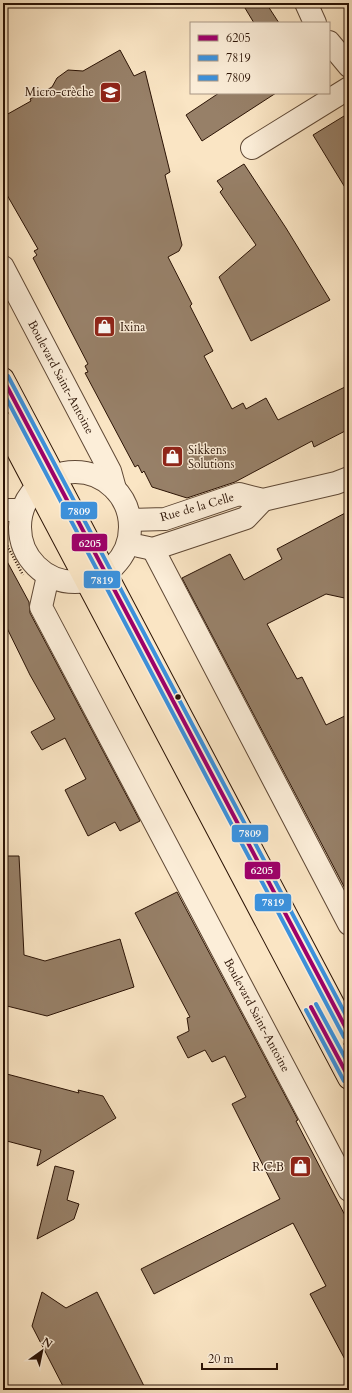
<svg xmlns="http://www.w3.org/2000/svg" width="352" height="1393" viewBox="0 0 352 1393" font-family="Cardo,serif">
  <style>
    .building { fill: #978068; stroke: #2b1305 }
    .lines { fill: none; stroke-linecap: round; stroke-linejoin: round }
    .minor-casing { stroke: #5f4835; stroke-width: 24 }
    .major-casing { stroke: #2b1305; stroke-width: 24 }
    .path { stroke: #2b1305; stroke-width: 2.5; stroke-dasharray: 1 2; stroke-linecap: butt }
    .minor { stroke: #fceed9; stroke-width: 22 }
    .major { stroke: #fae5c4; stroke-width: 22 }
    .bus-1-casing { stroke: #fceed9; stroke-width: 7 }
    .bus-2-casing { stroke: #fceed9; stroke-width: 7 }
    .bus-3-casing { stroke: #fceed9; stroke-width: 7 }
    .bus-1 { stroke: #9e006a; stroke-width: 4 }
    .bus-2 { stroke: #3c91dc; stroke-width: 4 }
    .bus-3 { stroke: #3c91dc; stroke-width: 4 }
    .bus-dot { fill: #2b1305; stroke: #fceed9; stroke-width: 1.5 }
    .labels { text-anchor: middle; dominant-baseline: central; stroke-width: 3; stroke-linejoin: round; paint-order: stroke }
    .poi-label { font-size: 12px; fill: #2b1305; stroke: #fceed9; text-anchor: end }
    .street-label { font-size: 12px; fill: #2b1305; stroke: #fceed9 }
    .line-badge { stroke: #fceed9; stroke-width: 1.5 }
    .badge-label { font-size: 11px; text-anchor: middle; font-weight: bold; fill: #fff }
  </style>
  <rect width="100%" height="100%" fill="#fae5c4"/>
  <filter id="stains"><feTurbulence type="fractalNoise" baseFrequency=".005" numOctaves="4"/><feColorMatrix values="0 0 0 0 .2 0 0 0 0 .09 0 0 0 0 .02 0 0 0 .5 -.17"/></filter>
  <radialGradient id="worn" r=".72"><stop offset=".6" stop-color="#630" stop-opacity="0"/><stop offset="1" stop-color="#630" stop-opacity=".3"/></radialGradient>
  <g class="building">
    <polygon points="242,3 266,3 279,23 254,23"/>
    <polygon points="120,50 134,76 145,71 170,172 165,175 182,245 179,251 168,257 192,304 190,306 213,351 204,356 232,409 243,403 246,409 266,398 278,420 349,385 349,429 314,447 312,441 235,482 187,498 152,487 144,471 142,473 138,465 135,467 85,373 88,372 85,366 88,364 33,258 37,255 34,251 38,249 3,188 3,126 6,115 31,101 30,99 52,87 57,78 68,70 83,71"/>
    <polygon points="219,93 276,93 202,141 186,115"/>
    <polygon points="349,113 349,194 313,135"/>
    <polygon points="244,164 286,228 330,300 251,341 219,277 256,245 220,192 223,189 217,181"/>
    <polygon points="349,511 349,599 326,594 267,624 297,679 302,677 326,725 349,714 349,896 182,578 230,554 244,580 282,559 277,549"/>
    <polygon points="3,554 29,602 30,613 140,821 120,831 115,822 88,836 65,790 86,779 65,738 42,750 31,732 55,719 30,675 3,620"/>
    <polygon points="3,856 19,856 24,955 45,961 120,939 134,987 47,1016 3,1005"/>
    <polygon points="177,892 298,1120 296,1121 349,1223 349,1367 310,1294 326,1286 293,1223 154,1294 141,1269 280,1199 232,1104 246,1097 225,1056 212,1062 205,1050 188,1058 177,1037 189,1031 187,1018 190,1017 135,913"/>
    <polygon points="3,1073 79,1093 78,1090 103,1096 116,1118 37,1166 41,1150 3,1140"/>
    <polygon points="55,1166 74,1171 67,1200 79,1204 74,1219 37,1239"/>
    <polygon points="42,1292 66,1308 97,1292 146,1390 65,1390 32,1326"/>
  </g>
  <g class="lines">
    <defs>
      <g id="minor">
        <polyline points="306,3 315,23"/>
        <polyline points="329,42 349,66"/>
        <polyline points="252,148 349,88"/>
        <polyline points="3,267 110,471 115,489"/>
        <circle cx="75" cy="527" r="55"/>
        <polyline points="3,510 22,510"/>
        <polyline points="130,520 165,519 239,494 263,500 336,483 349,478"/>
        <polyline points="139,546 153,549 246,518 263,500"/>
        <polyline points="153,549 349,924"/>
        <polyline points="48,576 41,607 349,1190"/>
      </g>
      <g id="major">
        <polyline points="3,379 349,1034"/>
        <polyline points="3,423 349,1078"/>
      </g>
    </defs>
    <use href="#minor" class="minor-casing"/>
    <use href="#major" class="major-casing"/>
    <polyline class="path" points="3,538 23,575"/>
    <use href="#minor" class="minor"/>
    <use href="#major" class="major"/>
    <defs>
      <g id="bus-1">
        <polyline points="3,379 349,1034"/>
        <polyline points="311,1007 349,1078"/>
      </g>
      <g id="bus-2">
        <polyline points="3,392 344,1037"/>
        <polyline points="306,1010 344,1081"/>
      </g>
      <g id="bus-3">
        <polyline points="8,376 349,1021"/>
        <polyline points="316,1004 349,1065"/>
      </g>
    </defs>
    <use href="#bus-1" class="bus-1-casing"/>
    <use href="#bus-2" class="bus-2-casing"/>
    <use href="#bus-3" class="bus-3-casing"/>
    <use href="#bus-1" class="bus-1"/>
    <use href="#bus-2" class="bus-2"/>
    <use href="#bus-3" class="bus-3"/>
  </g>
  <defs>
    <symbol id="school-square" viewBox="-11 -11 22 22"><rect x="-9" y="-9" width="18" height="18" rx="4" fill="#8f2418" stroke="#fceed9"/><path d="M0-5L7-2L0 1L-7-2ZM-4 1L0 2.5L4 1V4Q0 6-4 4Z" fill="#fff"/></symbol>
    <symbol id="shop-square" viewBox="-11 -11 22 22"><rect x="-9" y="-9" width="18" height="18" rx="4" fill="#8f2418" stroke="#fceed9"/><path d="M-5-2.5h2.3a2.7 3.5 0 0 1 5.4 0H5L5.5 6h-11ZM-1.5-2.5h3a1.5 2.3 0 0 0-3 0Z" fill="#fff"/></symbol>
  </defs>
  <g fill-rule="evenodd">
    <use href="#school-square" x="98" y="80" width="25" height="25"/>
    <use href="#shop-square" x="92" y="314" width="25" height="25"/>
    <use href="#shop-square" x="160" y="444" width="25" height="25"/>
    <use href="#shop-square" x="288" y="1154" width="25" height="25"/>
  </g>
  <circle class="bus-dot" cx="178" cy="697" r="3.5"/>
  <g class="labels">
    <g class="poi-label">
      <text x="94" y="92">Micro-crèche</text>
      <text x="120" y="327" text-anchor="start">Ixina</text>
      <text x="188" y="450" text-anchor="start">Sikkens<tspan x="188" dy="14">Solutions</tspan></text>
      <text x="284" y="1167">R.C.B</text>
    </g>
    <g class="street-label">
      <text transform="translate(61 377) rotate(62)">Boulevard Saint-Antoine</text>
      <text transform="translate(197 507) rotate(-16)">Rue de la Celle</text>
      <text transform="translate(257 1015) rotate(62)">Boulevard Saint-Antoine</text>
    </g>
  </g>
  <g class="line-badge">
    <rect x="60" y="501" width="38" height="19" rx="4" fill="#3c91dc"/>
    <rect x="71" y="533" width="37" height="19" rx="4" fill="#9e006a"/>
    <rect x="83" y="570" width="38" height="19" rx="4" fill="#3c91dc"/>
    <rect x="231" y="824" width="38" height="19" rx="4" fill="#3c91dc"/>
    <rect x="244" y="861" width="37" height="19" rx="4" fill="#9e006a"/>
    <rect x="254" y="893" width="38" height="19" rx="4" fill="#3c91dc"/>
  </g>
  <g class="badge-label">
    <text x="79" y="515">7809</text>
    <text x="90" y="547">6205</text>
    <text x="102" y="584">7819</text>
    <text x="250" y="837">7809</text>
    <text x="262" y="874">6205</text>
    <text x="273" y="906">7819</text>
  </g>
  <rect width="352" height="1393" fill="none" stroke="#fae5c4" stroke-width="16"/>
  <rect x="4" y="4" width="344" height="1385" fill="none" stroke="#2b1305" stroke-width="2"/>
  <rect x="8" y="8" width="336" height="1377" fill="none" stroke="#2b1305"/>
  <rect x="190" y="22" width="140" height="72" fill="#fceed9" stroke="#a89684"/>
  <rect x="198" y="35" width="20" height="6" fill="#9e006a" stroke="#a89684"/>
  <text x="226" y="42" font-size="12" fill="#2b1305">6205</text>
  <rect x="198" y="55" width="20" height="6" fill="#3c91dc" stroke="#a89684"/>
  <text x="226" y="62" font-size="12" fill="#2b1305">7819</text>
  <rect x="198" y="75" width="20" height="6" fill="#3c91dc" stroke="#a89684"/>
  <text x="226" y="82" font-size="12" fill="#2b1305">7809</text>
  <g transform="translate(42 1351) rotate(33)" stroke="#fceed9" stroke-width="3" paint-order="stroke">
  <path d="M0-3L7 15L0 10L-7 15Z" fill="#2b1305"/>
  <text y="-6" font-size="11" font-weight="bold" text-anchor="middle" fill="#2b1305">N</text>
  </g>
  <path d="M202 1363v6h75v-6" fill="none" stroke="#2b1305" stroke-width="2"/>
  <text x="208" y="1363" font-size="12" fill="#2b1305" stroke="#fceed9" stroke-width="3" paint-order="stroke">20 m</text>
  <rect width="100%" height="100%" filter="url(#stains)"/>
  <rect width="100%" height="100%" fill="url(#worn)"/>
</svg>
